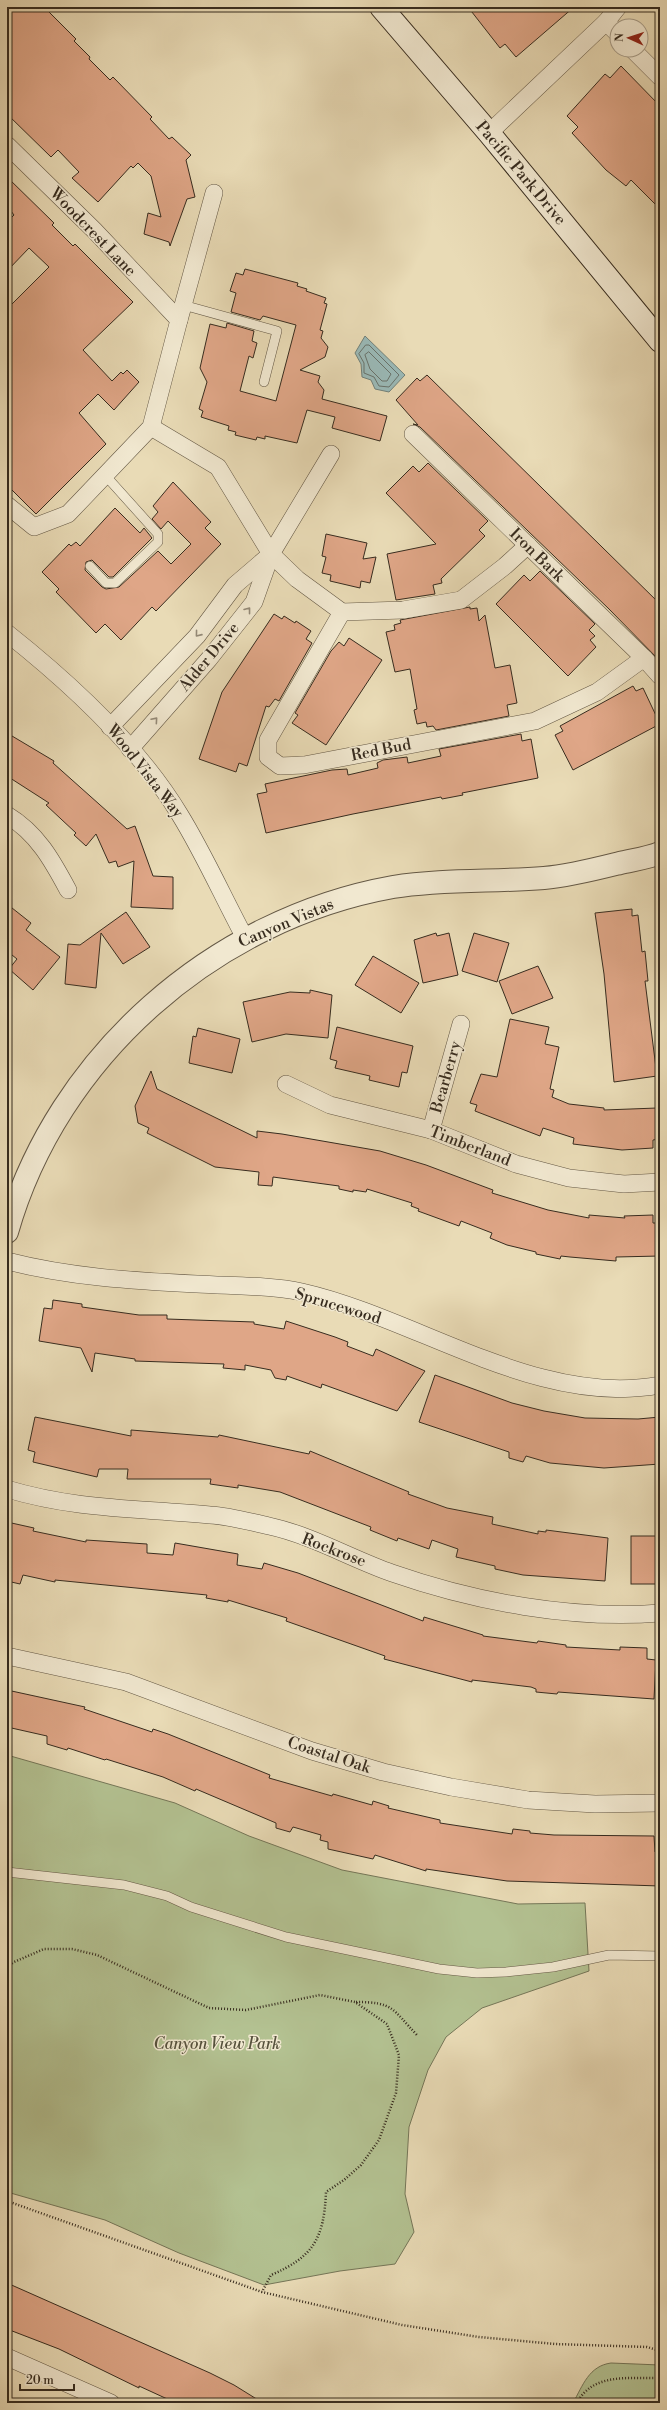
<svg xmlns="http://www.w3.org/2000/svg" width="667" height="2410" viewBox="0 0 667 2410" font-family="'Libre Bodoni',serif">
  <style>
    .green { fill: #b3c191; stroke: #757658 }
    .water { fill: #9ab9b7; stroke: #72817a }
    .lines { fill: none; stroke-linecap: round; stroke-linejoin: round }
    .shore { stroke: #68726b; stroke-width: 1 }
    .building { fill: #dfa687; stroke: #372c1f }
    .service-casing { stroke: #645845; stroke-width: 10 }
    .minor-casing { stroke: #645845; stroke-width: 18 }
    .tertiary-casing { stroke: #645845; stroke-width: 24 }
    .secondary-casing { stroke: #372c1f; stroke-width: 24 }
    .path { stroke: #372c1f; stroke-width: 2.5; stroke-dasharray: 1 2; stroke-linecap: butt }
    .service { stroke: #f1e8d0; stroke-width: 9 }
    .minor { stroke: #f1e8d0; stroke-width: 17 }
    .tertiary { stroke: #f1e8d0; stroke-width: 22 }
    .secondary { stroke: #f1e8d0; stroke-width: 22 }
    .oneway { stroke: #948a78 }
    .labels { text-anchor: middle; dominant-baseline: central; stroke-width: 3; stroke-linejoin: round; paint-order: stroke }
    .street-label { font-size: 16px; fill: #372c1f; stroke: #f1e8d0 }
    .park-label { font-size: 16px; font-style: italic; fill: #56513c; stroke: #f1e8d0 }
  </style>
  <rect width="100%" height="100%" fill="#e9dbb6"/>
  <filter id="stains"><feTurbulence type="fractalNoise" baseFrequency=".005" numOctaves="4"/><feColorMatrix values="0 0 0 0 .2 0 0 0 0 .09 0 0 0 0 .02 0 0 0 .5 -.17"/></filter>
  <radialGradient id="worn" r=".72"><stop offset=".6" stop-color="#630" stop-opacity="0"/><stop offset="1" stop-color="#630" stop-opacity=".3"/></radialGradient>
  <g class="green">
    <polygon points="7,1755 175,1803 249,1836 342,1870 518,1904 585,1903 589,1971 482,2008 446,2037 428,2070 409,2127 405,2194 414,2232 395,2264 340,2271 264,2285 179,2253 105,2220 7,2192"/>
    <path d="M611,2363l49,2v38h-87c10,-18 16,-37 38,-40z"/>
  </g>
  <polygon class="water" points="365,336 405,375 389,392 375,389 371,380 362,377 361,364 355,353"/>
  <g class="lines">
    <g class="shore">
      <polygon points="366,345 369,345 399,375 389,387 379,386 374,377 364,373 364,363 359,354"/>
      <polygon points="369,352 391,374 387,381 382,381 370,369 365,355"/>
    </g>
  </g>
  <g class="building">
    <polygon points="7,7 44,7 76,39 74,41 90,57 89,59 110,80 113,77 152,117 150,119 169,139 172,137 191,155 186,160 195,197 187,199 170,246 169,242 144,234 148,213 161,217 151,176 138,163 133,168 131,166 98,202 72,178 79,172 58,150 51,157 7,114"/>
    <polygon points="468,7 574,7 516,57 505,44 500,48"/>
    <polygon points="621,66 660,106 660,209 631,180 626,186 606,170 572,133 578,127 567,116 605,74 610,78"/>
    <polygon points="7,177 54,223 52,225 73,246 75,244 133,302 83,350 112,381 121,372 123,374 127,370 139,382 114,410 98,394 79,413 106,444 36,514 7,485 7,309 49,267 29,248 7,271 7,222 14,215 7,206"/>
    <polygon points="245,269 298,283 297,286 307,289 306,291 326,298 324,303 327,304 320,330 323,331 321,338 328,347 325,357 300,370 320,376 318,382 324,390 322,399 387,416 380,441 332,428 335,417 307,410 297,443 265,436 265,439 257,437 256,440 235,435 236,432 228,430 229,426 201,417 203,411 199,409 207,382 200,368 210,324 226,328 227,323 254,331 252,341 257,343 253,358 249,356 240,391 276,401 296,325 263,316 260,320 231,312 236,293 230,291 236,273 243,275"/>
    <polygon points="427,375 660,604 660,661 609,609 420,427 413,424 418,425 396,400 417,378 420,381"/>
    <polygon points="428,463 488,521 479,530 485,536 441,579 442,583 433,585 435,594 396,600 387,554 436,544 386,493 413,466 419,472"/>
    <polygon points="173,482 211,522 205,528 221,544 156,611 152,607 121,640 105,624 96,633 56,592 59,589 42,572 69,544 71,546 76,542 80,546 115,508 140,533 144,528 152,538 113,577 109,577 92,560 86,562 85,570 102,587 106,589 119,587 158,551 171,564 191,544 168,521 161,529 152,519 158,512 153,506"/>
    <polygon points="326,534 367,543 363,559 376,557 370,583 361,581 360,588 330,581 331,575 322,573 326,557 322,556"/>
    <polygon points="540,571 595,624 589,630 595,636 590,640 596,647 568,676 496,604 524,575 530,581"/>
    <polygon points="470,607 470,609 477,608 479,621 485,615 495,668 510,665 517,703 507,705 509,716 436,730 433,726 427,727 426,722 417,724 414,710 417,709 410,669 395,672 386,632 395,630 394,625 401,623 400,620"/>
    <polygon points="274,614 282,619 284,616 295,623 296,621 311,631 306,639 312,643 279,701 275,699 269,707 266,706 247,766 239,763 236,772 199,759 222,692"/>
    <polygon points="349,638 382,660 326,745 292,723 298,715 295,713 331,651 339,642 344,646"/>
    <polygon points="633,686 636,691 643,688 660,724 573,770 555,735 563,731 560,726"/>
    <polygon points="7,733 54,761 53,763 127,829 135,826 153,876 173,877 173,909 131,907 134,861 118,867 116,861 109,863 96,834 86,846 74,835 76,833 46,805 49,803 7,776"/>
    <polygon points="521,734 522,741 531,739 538,778 462,793 463,795 442,799 441,797 353,814 266,833 257,794 267,792 265,784 332,770 347,769 348,775 378,768 377,763 383,760 407,757 408,763 441,756 439,749"/>
    <polygon points="7,904 31,923 26,930 60,957 33,990 9,969 17,959 7,951"/>
    <polygon points="632,909 632,916 638,915 642,952 645,951 648,981 645,981 657,1076 614,1082 604,974 595,913"/>
    <polygon points="126,912 150,947 123,964 101,933 96,988 65,984 68,944 80,945"/>
    <polygon points="436,933 437,936 449,933 458,975 423,983 414,940"/>
    <polygon points="474,933 509,943 497,982 462,971"/>
    <polygon points="373,956 419,983 401,1013 355,985"/>
    <polygon points="538,966 553,998 512,1014 499,981"/>
    <polygon points="310,990 332,995 328,1038 286,1034 252,1042 243,1002 290,992 310,993"/>
    <polygon points="510,1019 549,1027 545,1044 559,1047 550,1089 554,1090 552,1097 569,1104 604,1108 604,1110 657,1108 659,1139 653,1140 653,1148 622,1150 573,1144 574,1138 543,1128 540,1136 475,1111 477,1105 470,1103 481,1074 497,1077"/>
    <polygon points="337,1027 413,1046 407,1073 402,1072 399,1087 369,1080 370,1076 335,1068 337,1061 330,1059"/>
    <polygon points="198,1028 240,1039 232,1073 189,1063 193,1036 196,1037"/>
    <polygon points="151,1071 157,1089 257,1138 257,1131 282,1134 380,1151 426,1165 493,1190 492,1193 548,1210 589,1218 589,1215 625,1218 624,1216 653,1215 653,1223 660,1223 660,1256 616,1257 616,1261 570,1257 561,1256 560,1259 536,1254 536,1252 507,1245 490,1238 492,1233 461,1221 459,1226 418,1211 419,1209 411,1206 412,1203 367,1189 366,1192 353,1190 353,1192 339,1189 339,1186 273,1177 272,1186 258,1185 259,1172 215,1167 147,1133 149,1128 138,1123 135,1106"/>
    <polygon points="53,1300 82,1304 82,1307 139,1315 167,1315 167,1319 254,1322 254,1324 284,1329 286,1321 335,1337 348,1342 347,1346 373,1356 376,1349 425,1371 397,1411 322,1384 321,1388 287,1376 286,1380 275,1378 271,1370 245,1365 245,1370 223,1368 224,1364 135,1361 135,1359 95,1353 92,1372 81,1348 39,1341 44,1308 52,1309"/>
    <polygon points="435,1375 512,1403 544,1411 585,1418 638,1419 660,1417 660,1464 604,1468 550,1463 526,1456 523,1462 509,1458 509,1452 419,1422"/>
    <polygon points="35,1417 131,1436 131,1430 218,1437 219,1435 309,1454 310,1451 409,1492 408,1494 447,1508 493,1517 492,1524 538,1534 538,1531 546,1532 546,1530 608,1538 605,1581 523,1575 495,1569 495,1566 456,1557 458,1549 432,1540 429,1549 398,1538 397,1541 370,1530 371,1527 280,1492 238,1485 238,1488 210,1484 211,1479 127,1479 128,1469 99,1469 97,1477 33,1462 35,1452 28,1450"/>
    <polygon points="7,1522 34,1528 33,1531 86,1542 86,1540 147,1544 147,1553 173,1555 175,1543 238,1554 237,1565 262,1569 264,1563 298,1573 423,1621 424,1617 483,1635 483,1636 537,1643 538,1641 566,1645 566,1647 620,1650 620,1647 647,1648 647,1659 656,1660 654,1699 558,1692 557,1694 536,1692 536,1689 531,1687 472,1680 472,1682 384,1659 385,1656 286,1621 287,1618 228,1600 228,1602 206,1598 207,1595 55,1580 55,1582 23,1575 20,1584 7,1581"/>
    <rect x="631" y="1536" width="28" height="48"/>
    <polygon points="7,1690 85,1707 84,1709 152,1732 153,1729 168,1734 270,1775 269,1778 332,1796 333,1794 372,1805 373,1801 389,1806 388,1808 440,1820 440,1823 512,1834 513,1829 530,1831 530,1833 554,1835 654,1836 655,1852 660,1852 660,1886 507,1881 426,1869 426,1871 375,1855 373,1859 328,1849 328,1842 320,1840 321,1835 293,1827 290,1832 276,1828 276,1823 196,1789 195,1791 163,1777 106,1759 105,1760 68,1748 67,1750 47,1744 47,1736 7,1727"/>
    <polygon points="7,2283 210,2373 234,2385 263,2403 176,2403 139,2386 139,2388 59,2349 7,2329"/>
  </g>
  <g class="lines">
    <defs>
      <g id="service">
        <polyline points="183,305 277,331 264,382"/>
        <polyline points="90,566 106,583 115,583 158,542 158,534 105,475"/>
        <polyline points="7,1872 124,1885 167,1896 191,1907 286,1937 439,1969 477,1973 506,1972 553,1967 609,1955 660,1956"/>
      </g>
      <g id="minor">
        <polyline points="606,22 617,33"/>
        <polyline points="633,50 660,77"/>
        <polyline points="489,133 606,22 618,7"/>
        <polyline points="7,145 94,230 179,320 151,427 68,514 34,527 7,505"/>
        <polyline points="179,320 214,193"/>
        <polyline points="151,427 218,467 271,554 297,579 342,612 403,610 461,600 505,566 528,545"/>
        <polyline points="413,434 644,658 660,676"/>
        <polyline points="342,612 268,740 268,757 280,766 304,765 535,721 597,692 644,658"/>
        <path d="M7,633c63,50 131,112 173,182 24,39 43,82 65,123"/>
        <polyline points="110,727 197,636 235,585 270,555"/>
        <polyline points="130,749 209,659 254,602 271,554 331,454"/>
        <path d="M7,815c30,18 45,45 61,75"/>
        <polyline points="286,1084 330,1105 431,1130 516,1164 569,1178 624,1184 660,1182"/>
        <polyline points="431,1130 461,1024"/>
        <path d="M7,1261c62,16 127,20 190,23 33,2 73,1 105,8 115,26 237,116 358,93"/>
        <path d="M7,1489c70,21 131,19 203,26 20,1 40,7 59,11 42,9 83,33 123,47 83,29 181,47 268,40"/>
        <polyline points="7,1656 126,1682 312,1751 383,1772 451,1787 528,1800 595,1804 660,1803"/>
        <polyline points="7,2357 111,2403"/>
      </g>
      <path id="tertiary" d="M7,1232c50,-176 207,-313 386,-345 50,-8 101,-5 151,-9 25,-2 52,-9 76,-15 13,-3 28,-5 40,-10"/>
      <polyline id="secondary" points="381,7 489,133 660,341"/>
    </defs>
    <use href="#service" class="service-casing"/>
    <use href="#minor" class="minor-casing"/>
    <use href="#tertiary" class="tertiary-casing"/>
    <use href="#secondary" class="secondary-casing"/>
    <g class="path">
      <path d="M7,1967l7,-5 30,-13h28l25,6 112,53 37,2 74,-15 35,7 32,22 12,31 -3,38 -17,47 -18,25 -17,15 -18,12c-2,47 -13,65 -55,83l-9,17"/>
      <path d="M356,2002c38,0 36,7 61,33"/>
      <polyline points="7,2201 262,2292 402,2325 479,2337 555,2344 647,2347 660,2351"/>
      <path d="M577,2403c16,-31 53,-24 83,-25"/>
    </g>
    <use href="#service" class="service"/>
    <use href="#minor" class="minor"/>
    <use href="#tertiary" class="tertiary"/>
    <use href="#secondary" class="secondary"/>
  </g>
  <defs><path id="oneway-chevron" d="M-2-3.5L2.5 0L-2 3.5" fill="none" stroke-width="1.6" stroke-linecap="round" stroke-linejoin="round"/></defs>
  <g class="oneway">
    <use href="#oneway-chevron" transform="translate(248 610) rotate(-52)"/>
    <use href="#oneway-chevron" transform="translate(198 634) rotate(129)"/>
    <use href="#oneway-chevron" transform="translate(155 720) rotate(-49)"/>
  </g>
  <g class="labels">
    <g class="street-label">
      <text transform="translate(521 173) rotate(50)">Pacific Park Drive</text>
      <text transform="translate(93 232) rotate(46)">Woodcrest Lane</text>
      <text transform="translate(537 555) rotate(44)">Iron Bark</text>
      <text transform="translate(209 657) rotate(-50)">Alder Drive</text>
      <text transform="translate(381 750) rotate(-11)">Red Bud</text>
      <text transform="translate(145 771) rotate(52)">Wood Vista Way</text>
      <text transform="translate(286 923) rotate(-23)">Canyon Vistas</text>
      <text transform="translate(446 1077) rotate(-74)">Bearberry</text>
      <text transform="translate(470 1146) rotate(21)">Timberland</text>
      <text transform="translate(338 1306) rotate(17)">Sprucewood</text>
      <text transform="translate(334 1550) rotate(21)">Rockrose</text>
      <text transform="translate(329 1755) rotate(18)">Coastal Oak</text>
    </g>
    <g class="park-label">
      <text x="217" y="2044">Canyon View Park</text>
    </g>
  </g>
  <rect width="667" height="2410" fill="none" stroke="#e9dbb6" stroke-width="24"/>
  <rect x="8" y="8" width="651" height="2394" fill="none" stroke="#372c1f" stroke-width="2"/>
  <rect x="12" y="12" width="643" height="2386" fill="none" stroke="#372c1f"/>
  <g transform="translate(629 38) rotate(273)"><circle r="19" fill="#f1e8d0" stroke="#a79d89"/>
  <path d="M0-3L7 15L0 10L-7 15Z" fill="#8f2418"/>
  <text y="-6" font-size="11" font-weight="bold" text-anchor="middle" fill="#372c1f">N</text>
  </g>
  <path d="M20 2384v6h54v-6" fill="none" stroke="#372c1f" stroke-width="2"/>
  <text x="26" y="2384" font-size="12" fill="#372c1f" stroke="#f1e8d0" stroke-width="3" paint-order="stroke">20 m</text>
  <rect width="100%" height="100%" filter="url(#stains)"/>
  <rect width="100%" height="100%" fill="url(#worn)"/>
</svg>
